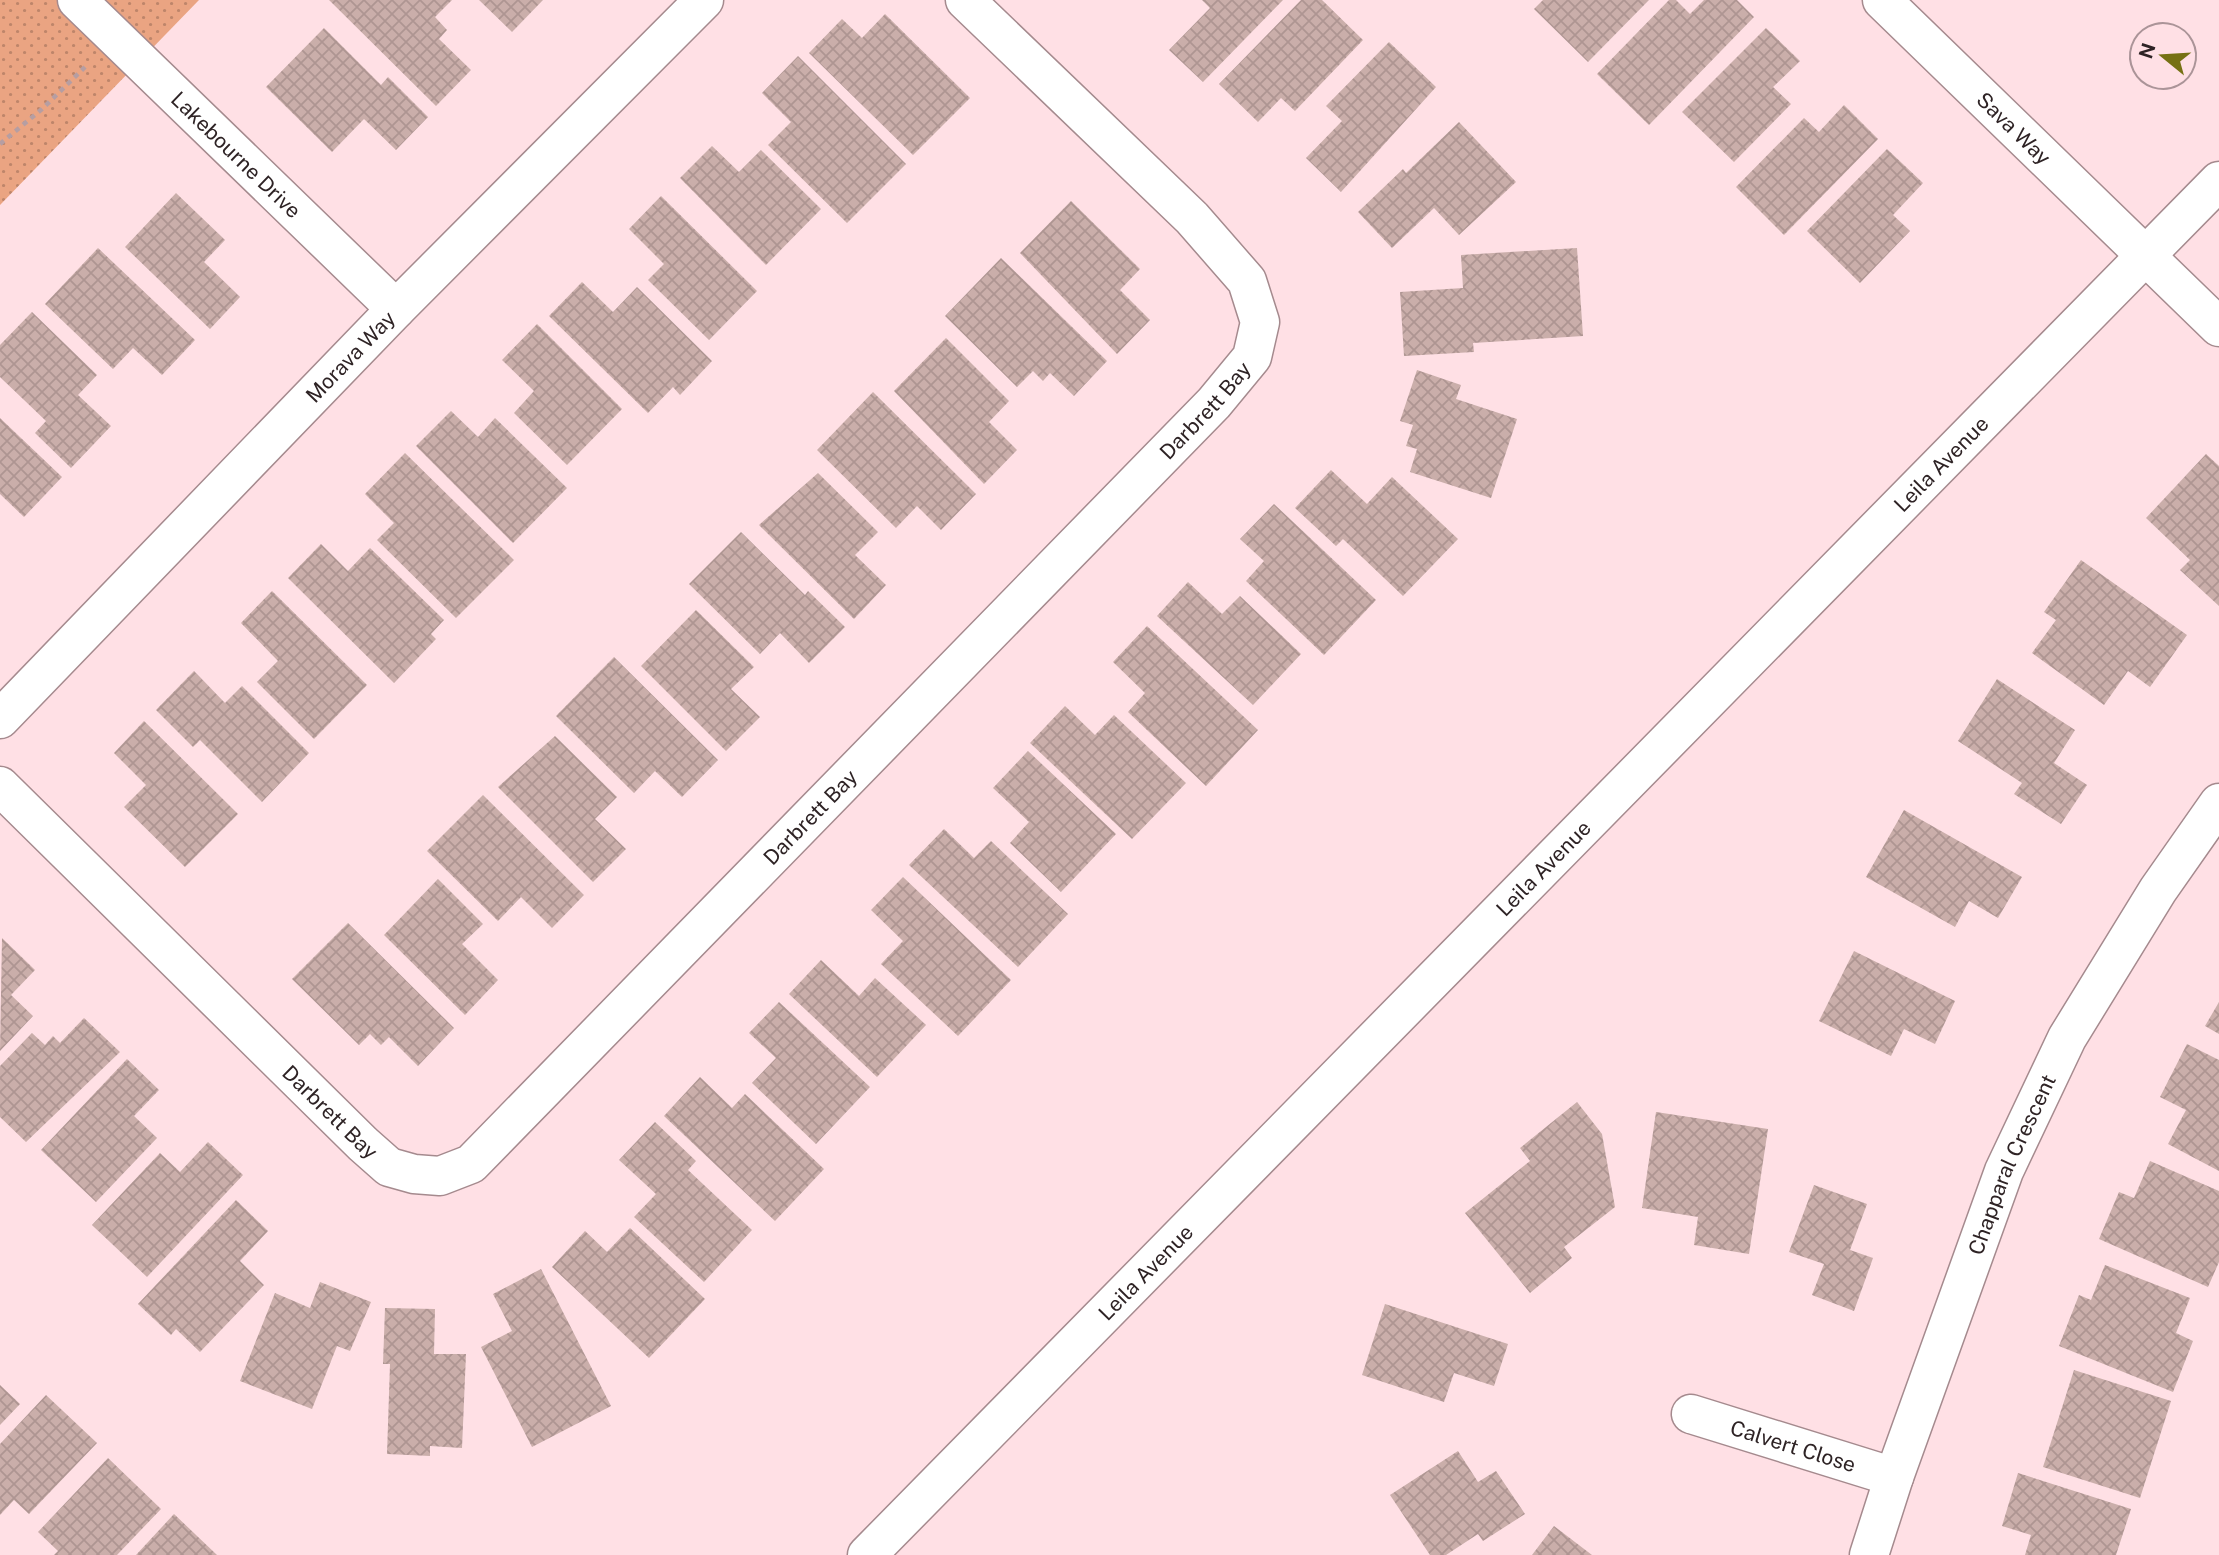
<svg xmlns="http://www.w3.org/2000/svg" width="2219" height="1555" viewBox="0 0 2219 1555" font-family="'Public Sans',sans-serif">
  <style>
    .park { fill: url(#park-dots) }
    .building { fill: url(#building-cross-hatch) }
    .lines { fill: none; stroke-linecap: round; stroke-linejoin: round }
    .minor-casing { stroke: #a58a8e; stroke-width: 41 }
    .tertiary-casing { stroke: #a58a8e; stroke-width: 41 }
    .path { stroke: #b69ea2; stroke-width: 4.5; stroke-dasharray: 5 5; stroke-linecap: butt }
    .minor { stroke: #fff; stroke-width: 38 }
    .tertiary { stroke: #fff; stroke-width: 38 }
    .labels { text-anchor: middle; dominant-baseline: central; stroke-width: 7; stroke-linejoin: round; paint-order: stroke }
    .street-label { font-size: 21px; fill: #2e2325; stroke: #ffe0e5 }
  </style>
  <defs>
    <pattern id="park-dots" width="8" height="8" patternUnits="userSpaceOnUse" patternTransform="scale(1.75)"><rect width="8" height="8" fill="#eaa482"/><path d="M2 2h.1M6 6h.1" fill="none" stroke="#be856a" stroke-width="1.8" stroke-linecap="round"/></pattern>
    <pattern id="building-cross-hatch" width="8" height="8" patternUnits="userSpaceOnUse" patternTransform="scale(1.75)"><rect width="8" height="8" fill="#caaeaa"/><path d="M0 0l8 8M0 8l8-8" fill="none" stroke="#ae9592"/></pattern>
  </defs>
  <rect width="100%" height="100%" fill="#ffe0e5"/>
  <polygon class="park" points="0,0 199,0 0,205"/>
  <g class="building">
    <polygon points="329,0 452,0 435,17 447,30 439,39 471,70 436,106"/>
    <polygon points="479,0 543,0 512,32"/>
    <polygon points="1202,0 1283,0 1203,82 1169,50 1210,8"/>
    <polygon points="1301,0 1322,0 1363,40 1295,111 1281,98 1258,122 1219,84"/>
    <polygon points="1543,0 1649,0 1588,62 1534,9"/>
    <polygon points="1669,0 1676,0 1690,14 1704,0 1737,0 1754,17 1649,125 1597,74"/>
    <polygon points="885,14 970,98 913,155 809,53 842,19 862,38"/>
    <polygon points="324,28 381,85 388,77 428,117 396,150 364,119 332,152 266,87"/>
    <polygon points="1766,28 1800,61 1773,87 1791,104 1734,162 1682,112"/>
    <polygon points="1389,42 1436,87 1341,192 1306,158 1342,121 1326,106"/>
    <polygon points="798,56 906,164 847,223 768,145 791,122 762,93"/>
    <polygon points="1844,105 1878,139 1784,235 1736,187 1804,118 1819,132"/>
    <polygon points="1459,122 1516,182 1459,235 1434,208 1392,248 1358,212 1403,169 1406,173"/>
    <polygon points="712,146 739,172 761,150 821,209 766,265 680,178"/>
    <polygon points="1887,149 1923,183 1893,215 1910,231 1860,283 1807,231"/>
    <polygon points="176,193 225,240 204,262 240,297 210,329 125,247"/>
    <polygon points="661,196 757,291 709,340 648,280 664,264 629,229"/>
    <polygon points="1071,201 1140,269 1120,290 1150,320 1117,354 1020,253"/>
    <polygon points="98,248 195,340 162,375 133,348 113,369 45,304"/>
    <polygon points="1577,248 1583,336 1473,343 1474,352 1404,356 1400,292 1463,288 1461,255"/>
    <polygon points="1001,258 1107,361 1074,396 1050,373 1043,381 1033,371 1017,387 945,316"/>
    <polygon points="582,282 613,312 637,287 712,361 680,395 673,387 648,413 549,316"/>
    <polygon points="32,312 97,375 78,395 111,426 71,468 35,433 46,421 0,377 0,345"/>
    <polygon points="537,324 622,409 567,465 514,413 534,391 502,360"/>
    <polygon points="946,338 1009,401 989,422 1017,450 984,484 894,391"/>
    <polygon points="1417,370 1461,385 1456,399 1517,419 1491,498 1410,472 1417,449 1406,446 1413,425 1400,421"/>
    <polygon points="873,392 976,494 941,530 917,506 896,528 817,450"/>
    <polygon points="451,411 478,437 495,418 567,488 513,543 416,446"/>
    <polygon points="0,418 62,477 24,517 0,494"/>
    <polygon points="405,453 514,560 456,618 377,540 394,523 365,494"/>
    <polygon points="2206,454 2219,466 2219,606 2180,570 2190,560 2146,518"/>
    <polygon points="1331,470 1367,504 1392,477 1458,539 1403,596 1343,539 1336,546 1295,508"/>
    <polygon points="818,473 878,532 855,555 886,585 854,619 759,525"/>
    <polygon points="1274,504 1376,600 1324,655 1246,581 1264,561 1240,539"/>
    <polygon points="741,532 805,595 808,591 845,627 809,663 780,633 760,654 689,584"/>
    <polygon points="321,544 348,571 370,548 444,620 431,634 436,639 394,683 288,578"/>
    <polygon points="2081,560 2187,635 2150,687 2128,671 2104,705 2032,653 2056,620 2044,612"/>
    <polygon points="1188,582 1222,614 1240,596 1301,654 1253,705 1157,616"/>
    <polygon points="272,591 367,685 314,739 257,682 278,661 241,623"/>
    <polygon points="696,610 754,667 731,689 760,717 726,751 641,666"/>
    <polygon points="1147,626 1258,730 1206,786 1128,712 1145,693 1113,662"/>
    <polygon points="614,657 718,760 682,797 655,771 634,793 556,716"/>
    <polygon points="194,671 225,703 242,686 309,753 262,802 200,740 193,747 156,710"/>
    <polygon points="1997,679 2075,730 2054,763 2087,785 2061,824 2014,794 2022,783 1958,741"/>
    <polygon points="1065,706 1095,735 1114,715 1186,783 1132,839 1030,743"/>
    <polygon points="144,721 238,814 185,867 124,807 146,785 114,753"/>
    <polygon points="555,736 617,797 595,819 626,849 593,882 498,787"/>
    <polygon points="1028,751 1116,834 1061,892 1010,843 1029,822 993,788"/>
    <polygon points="483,795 584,895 552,928 521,897 498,921 427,851"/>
    <polygon points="1904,810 2022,877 1998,918 1969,901 1955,927 1866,877"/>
    <polygon points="944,829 974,858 991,841 1068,914 1018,967 909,865"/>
    <polygon points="903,877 1011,980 958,1036 881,964 903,941 871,910"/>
    <polygon points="438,879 483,924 462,944 498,980 465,1015 384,935"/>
    <polygon points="348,923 454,1028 418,1066 389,1037 381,1045 370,1034 359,1045 292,979"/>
    <polygon points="2,938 35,970 11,995 33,1016 0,1051"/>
    <polygon points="1854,951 1955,1001 1935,1044 1904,1029 1891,1056 1819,1021"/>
    <polygon points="821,960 859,996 875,978 926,1025 877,1077 789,994"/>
    <polygon points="779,1002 870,1087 816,1144 752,1083 776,1058 749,1033"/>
    <polygon points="2219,1002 2219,1034 2205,1026"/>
    <polygon points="84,1018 120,1052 26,1142 0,1117 0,1066 32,1033 45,1045 53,1036 60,1043"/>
    <polygon points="2187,1044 2219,1060 2219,1171 2168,1144 2186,1110 2160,1097"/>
    <polygon points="127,1059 159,1090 134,1116 157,1138 96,1202 41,1150"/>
    <polygon points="700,1077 732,1108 745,1094 824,1169 775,1221 664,1116"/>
    <polygon points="1577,1102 1602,1134 1615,1207 1564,1247 1572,1258 1530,1293 1465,1213 1530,1161 1520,1148"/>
    <polygon points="1656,1112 1768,1129 1749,1254 1694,1245 1698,1217 1642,1208"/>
    <polygon points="655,1122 696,1161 688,1170 752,1230 704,1282 634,1217 656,1194 619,1160"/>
    <polygon points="208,1142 243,1175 147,1277 92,1225 160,1153 180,1172"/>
    <polygon points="2150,1161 2219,1191 2219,1262 2208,1287 2099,1239 2119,1192 2134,1198"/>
    <polygon points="1814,1185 1867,1204 1850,1250 1873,1258 1854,1311 1812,1295 1824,1264 1789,1252"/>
    <polygon points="236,1200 268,1231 240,1261 264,1285 200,1352 176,1329 171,1335 138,1304"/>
    <polygon points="630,1228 705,1299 649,1358 552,1267 585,1231 607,1252"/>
    <polygon points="2105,1265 2190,1298 2176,1333 2193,1341 2173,1392 2059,1346 2079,1295 2091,1300"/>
    <polygon points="541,1269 611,1406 532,1447 481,1347 512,1331 493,1294"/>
    <polygon points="320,1282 371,1302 350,1351 337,1346 312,1409 240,1381 275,1293 310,1308"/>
    <polygon points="1385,1304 1508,1344 1494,1386 1454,1373 1444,1402 1362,1375"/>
    <polygon points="385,1308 435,1309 434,1354 466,1354 462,1448 430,1446 430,1456 387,1454 390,1364 383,1364"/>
    <polygon points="2074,1370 2171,1401 2140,1498 2043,1467"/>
    <polygon points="0,1385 20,1404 0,1425"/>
    <polygon points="46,1395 97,1443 29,1514 14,1500 0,1515 0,1444"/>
    <polygon points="1458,1451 1478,1482 1496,1471 1525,1514 1483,1541 1478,1534 1446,1555 1430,1555 1390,1495"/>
    <polygon points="108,1458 161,1509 117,1555 54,1555 58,1551 38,1532"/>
    <polygon points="2018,1473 2131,1509 2116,1555 2025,1555 2031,1535 2002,1526"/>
    <polygon points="174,1514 217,1555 136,1555"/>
    <polygon points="1554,1526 1592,1555 1532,1555"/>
  </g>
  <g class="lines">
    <defs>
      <g id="minor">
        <path id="s1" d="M77,0l319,309"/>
        <path id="s2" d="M1882,0l337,327"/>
        <path id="s3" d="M0,719l396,-410 308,-309"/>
        <path id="s4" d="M0,786l363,358 26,23 25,7 26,2 31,-12 743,-761 38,-46 8,-35 -13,-41 -55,-63 -227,-218"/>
        <path id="s5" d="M1691,1414l203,63"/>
        <path id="s6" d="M1869,1555l25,-78 110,-306 63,-133 91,-148 61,-87"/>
      </g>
      <g id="tertiary">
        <path id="s7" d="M867,1555l1352,-1374"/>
      </g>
    </defs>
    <use href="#minor" class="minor-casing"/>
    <use href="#tertiary" class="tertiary-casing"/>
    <polyline class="path" points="0,144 42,109 85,67"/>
    <use href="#minor" class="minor"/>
    <use href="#tertiary" class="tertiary"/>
  </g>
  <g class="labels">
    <g class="street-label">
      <text stroke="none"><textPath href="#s2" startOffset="184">Sava Way</textPath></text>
      <text stroke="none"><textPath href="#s1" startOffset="222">Lakebourne Drive</textPath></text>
      <text stroke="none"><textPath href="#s3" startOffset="504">Morava Way</textPath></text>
      <text stroke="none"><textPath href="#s4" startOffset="1682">Darbrett Bay</textPath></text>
      <text stroke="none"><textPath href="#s7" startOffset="1531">Leila Avenue</textPath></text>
      <text stroke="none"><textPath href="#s4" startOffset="1115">Darbrett Bay</textPath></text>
      <text stroke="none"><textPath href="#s7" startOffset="964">Leila Avenue</textPath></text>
      <text stroke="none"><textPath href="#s4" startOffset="464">Darbrett Bay</textPath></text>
      <text stroke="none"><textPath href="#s6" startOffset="416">Chapparal Crescent</textPath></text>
      <text stroke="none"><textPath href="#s7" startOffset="397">Leila Avenue</textPath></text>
      <text stroke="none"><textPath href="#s5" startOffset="107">Calvert Close</textPath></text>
    </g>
  </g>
  <g transform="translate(2163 56) rotate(288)"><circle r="33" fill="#ffe0e5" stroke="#ab9498" stroke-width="2"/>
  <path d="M0-5L12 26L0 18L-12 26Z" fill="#767113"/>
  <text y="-10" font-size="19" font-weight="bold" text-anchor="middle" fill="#2e2325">N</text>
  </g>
</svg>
